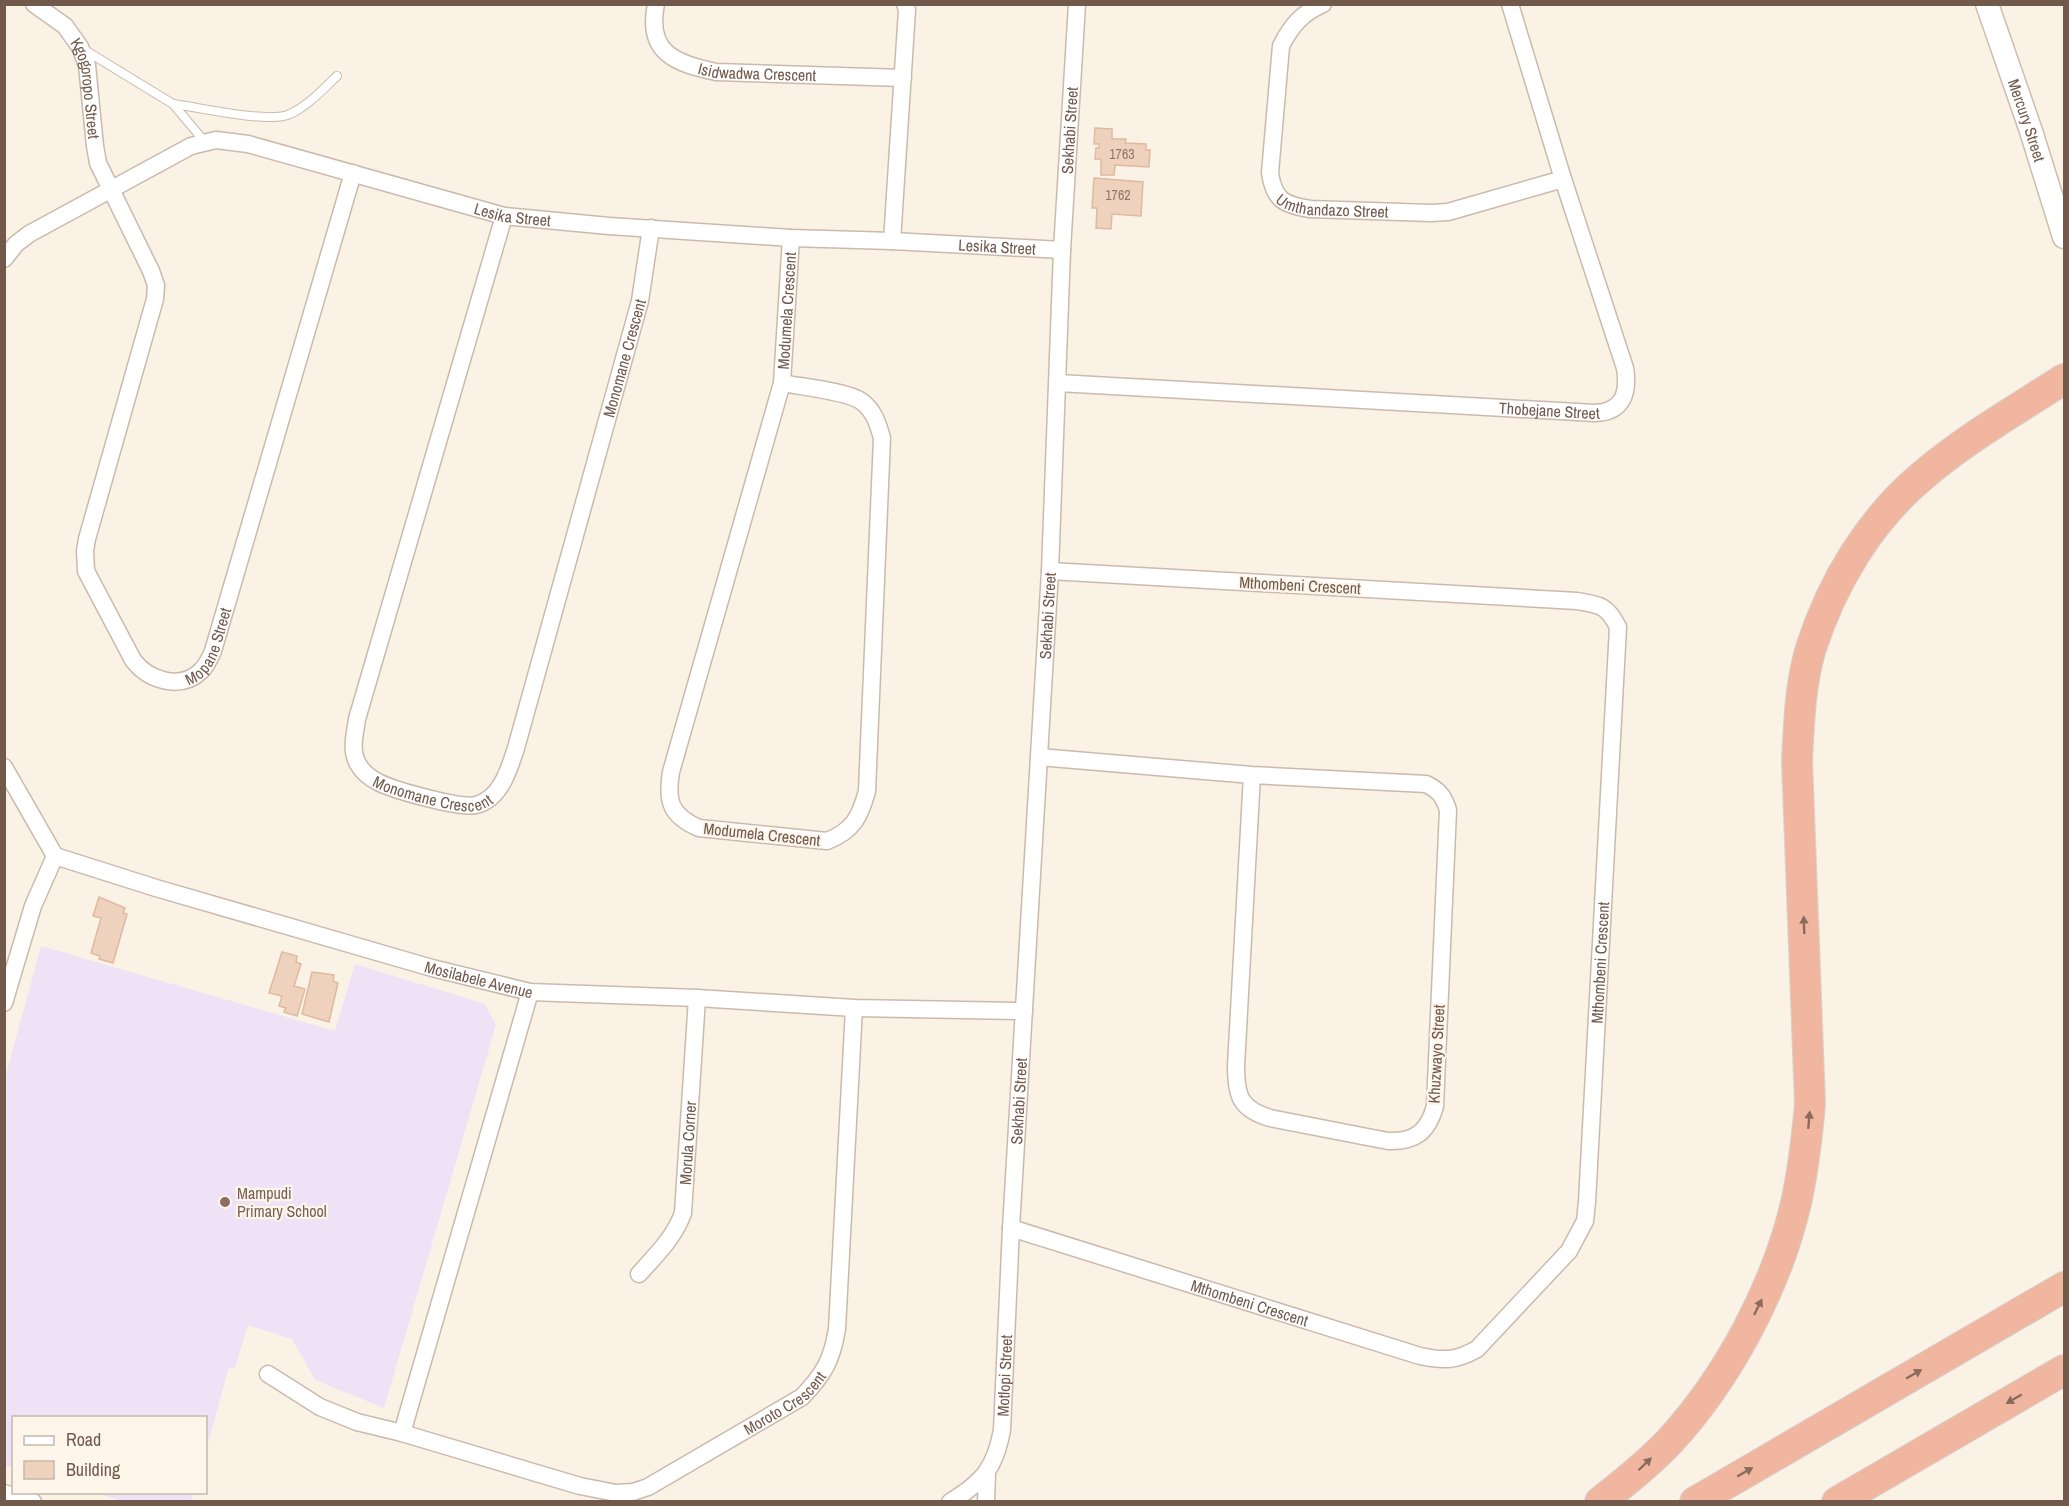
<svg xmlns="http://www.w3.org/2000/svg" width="2069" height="1506" viewBox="0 0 2069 1506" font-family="'Archivo Narrow',sans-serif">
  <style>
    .education { fill: #efe2f7 }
    .building { fill: #eed2be; stroke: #dfb9a0; stroke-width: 1.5 }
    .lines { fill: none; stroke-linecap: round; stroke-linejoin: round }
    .service-casing { stroke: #cbbaac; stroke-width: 10 }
    .minor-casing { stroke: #cbbaac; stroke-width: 19 }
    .secondary-casing { stroke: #d0bcac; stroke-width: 25 }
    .motorway-casing { stroke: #d7d1cd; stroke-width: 32 }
    .service { stroke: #fff; stroke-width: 8 }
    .minor { stroke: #fff; stroke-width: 16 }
    .secondary { stroke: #fff; stroke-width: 22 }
    .motorway { stroke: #f0b6a0; stroke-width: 30 }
    .oneway { fill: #8a6c5d }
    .education-dot { fill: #8d6e63; stroke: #fef6eb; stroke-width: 2 }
    .labels { text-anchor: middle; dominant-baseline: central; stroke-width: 4.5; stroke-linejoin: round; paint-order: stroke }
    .number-label { font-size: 14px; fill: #907868 }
    .street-label { font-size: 16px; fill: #715a4c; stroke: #fef6eb }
    .education-label { font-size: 16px; fill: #785e54; stroke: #fef6eb; text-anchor: start }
  </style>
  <rect width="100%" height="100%" fill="#faf2e5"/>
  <g class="education">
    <polygon points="41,946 335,1031 355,964 485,1004 496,1025 384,1408 315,1380 292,1339 248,1325 235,1368 229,1367 206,1451 206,1418 14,1418 13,1468 5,1465 5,1078"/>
    <polygon points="96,1493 194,1492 194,1493 191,1501 126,1502"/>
  </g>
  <g class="building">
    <polygon points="1095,128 1112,129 1112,139 1126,139 1125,143 1146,144 1146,150 1150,150 1149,167 1115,165 1114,175 1101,175 1101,159 1095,159 1096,148 1099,148 1099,144 1094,144"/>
    <polygon points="1094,178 1143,182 1141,216 1112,214 1111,229 1096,228 1097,208 1092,208"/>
    <polygon points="99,897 125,908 123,913 127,914 113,963 99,959 100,956 91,953 101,918 93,916"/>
    <polygon points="282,952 297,956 296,962 301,964 294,986 305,989 297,1016 284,1012 286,1008 279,1006 282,996 269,993"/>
    <polygon points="312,972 334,975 333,981 338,983 329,1022 302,1014"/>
  </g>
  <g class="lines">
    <defs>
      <g id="service">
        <polyline points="83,49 173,104 205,142"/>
        <path d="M173,104c25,3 97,20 117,10 18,-8 33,-25 47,-38"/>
      </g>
      <g id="minor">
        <path id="s1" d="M34,4l31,22 15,21 7,18 8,81 3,17 53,108 5,14 -1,14 -68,240 -2,12 1,20 47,89c15,20 47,31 68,11 5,-5 9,-13 12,-20l140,-478"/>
        <path id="s2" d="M656,4c-10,49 19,59 60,68l187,6"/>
        <path id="s3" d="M1323,4c-21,9 -32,22 -42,42l-11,127c4,27 14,32 40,36l121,4 17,-1 115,-33"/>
        <path id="s4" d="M504,216l-147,503c-2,15 -7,31 1,45 4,7 12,14 20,18 15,8 83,27 98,23 25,-6 33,-36 40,-57l124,-447 11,-73"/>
        <polyline points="892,241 907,10 905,4"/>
        <path id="s5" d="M4,259l12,-15 13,-10 162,-88 25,-6 32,4 256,72 105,10 182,12 101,3 170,9"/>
        <path id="s6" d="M782,383c20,4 64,8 79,18 13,9 17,23 21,37l-15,353c-7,26 -14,40 -40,50l-128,-13c-28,-12 -33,-26 -28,-56l111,-389 9,-145"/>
        <path id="s7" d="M1058,383l537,30c28,-1 34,-20 30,-45l-62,-189 -53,-175"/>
        <path d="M1039,757l213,18 174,9c13,6 18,13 22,26l-13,296c-7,26 -20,36 -47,35l-118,-23c-30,-9 -34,-22 -34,-52l16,-291"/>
        <path id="s8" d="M4,767l51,89 101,32 276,80 98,24 167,6 157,10 170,3"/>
        <polyline points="4,1003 33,906 55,856"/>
        <path id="s9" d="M1011,1228l409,128c24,5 36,5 57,-7l92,-98 16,-30 2,-19 31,-575c-11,-22 -18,-22 -41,-26l-527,-30"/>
        <path id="s10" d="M639,1274c17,-19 35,-36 44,-61l14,-215"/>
        <path id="s11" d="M268,1374l52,33 37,15 45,11 178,53 36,7 17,-1 15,-5 154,-90c22,-23 30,-37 35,-68l17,-321"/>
        <polyline points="402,1433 530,992"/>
        <polyline points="4,1493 33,1502"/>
        <path id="s12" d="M950,1502c33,-20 45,-34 52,-72l9,-202 39,-657 12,-321 15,-246"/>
        <polyline points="986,1502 987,1473"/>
      </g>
      <g id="secondary">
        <path id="s13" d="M1987,4l44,127 33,106"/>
      </g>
      <g id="motorway">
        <path d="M1600,1502c24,-19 48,-38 69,-60 59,-64 107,-154 127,-239 7,-32 11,-65 14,-99l-13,-343c2,-38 3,-77 14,-113 21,-65 58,-127 110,-171 44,-38 95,-67 143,-98"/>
        <polyline points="1695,1502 2064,1287"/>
        <polyline points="1837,1502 2064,1370"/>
      </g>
    </defs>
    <use href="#service" class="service-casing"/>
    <use href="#minor" class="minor-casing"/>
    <use href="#secondary" class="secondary-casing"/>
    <use href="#motorway" class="motorway-casing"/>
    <use href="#service" class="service"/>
    <use href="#minor" class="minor"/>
    <use href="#secondary" class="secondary"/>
    <use href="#motorway" class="motorway"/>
  </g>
  <defs><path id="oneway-solid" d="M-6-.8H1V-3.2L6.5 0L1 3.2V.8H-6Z" transform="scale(1.5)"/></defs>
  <g class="oneway">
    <use href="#oneway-solid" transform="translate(1804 925) rotate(-92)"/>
    <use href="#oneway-solid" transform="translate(1809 1120) rotate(-85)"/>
    <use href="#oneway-solid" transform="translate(1758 1307) rotate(-64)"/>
    <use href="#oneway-solid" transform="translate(1914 1374) rotate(-30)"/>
    <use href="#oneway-solid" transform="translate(2014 1399) rotate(150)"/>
    <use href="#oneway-solid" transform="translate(1645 1464) rotate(-44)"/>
    <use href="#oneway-solid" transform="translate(1745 1472) rotate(-30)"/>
  </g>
  <circle class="education-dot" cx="225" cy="1202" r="6"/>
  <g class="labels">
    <g class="number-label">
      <text x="1122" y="154">1763</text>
      <text x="1118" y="195">1762</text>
    </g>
    <g class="street-label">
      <text stroke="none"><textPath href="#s2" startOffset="147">Isidwadwa Crescent</textPath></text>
      <text stroke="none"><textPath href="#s1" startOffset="106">Kgogoropo Street</textPath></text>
      <text stroke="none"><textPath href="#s13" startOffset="123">Mercury Street</textPath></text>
      <text stroke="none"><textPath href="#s12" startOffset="1394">Sekhabi Street</textPath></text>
      <text stroke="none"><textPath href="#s3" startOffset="270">Umthandazo Street</textPath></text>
      <text stroke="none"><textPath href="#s5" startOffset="552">Lesika Street</textPath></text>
      <text stroke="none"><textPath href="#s5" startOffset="1038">Lesika Street</textPath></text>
      <text stroke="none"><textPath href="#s6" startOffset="1221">Modumela Crescent</textPath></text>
      <text stroke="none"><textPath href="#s4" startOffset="1176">Monomane Crescent</textPath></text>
      <text stroke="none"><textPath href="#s7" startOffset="492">Thobejane Street</textPath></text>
      <text transform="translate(1300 585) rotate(3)">Mthombeni Crescent</text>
      <text stroke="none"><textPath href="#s12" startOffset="908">Sekhabi Street</textPath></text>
      <text stroke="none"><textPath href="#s1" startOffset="816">Mopane Street</textPath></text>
      <text stroke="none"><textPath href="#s4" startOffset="654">Monomane Crescent</textPath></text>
      <text transform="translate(762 834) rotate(6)">Modumela Crescent</text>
      <text stroke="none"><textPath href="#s9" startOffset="915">Mthombeni Crescent</textPath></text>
      <text stroke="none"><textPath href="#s8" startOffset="544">Mosilabele Avenue</textPath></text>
      <text transform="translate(1436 1054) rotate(-87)">Khuzwayo Street</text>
      <text stroke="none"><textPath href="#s12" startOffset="422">Sekhabi Street</textPath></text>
      <text stroke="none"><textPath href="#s10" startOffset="146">Morula Corner</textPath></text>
      <text stroke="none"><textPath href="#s9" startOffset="250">Mthombeni Crescent</textPath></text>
      <text stroke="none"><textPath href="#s12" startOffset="147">Motlopi Street</textPath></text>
      <text stroke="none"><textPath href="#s11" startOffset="564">Moroto Crescent</textPath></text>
    </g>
    <g class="education-label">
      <text x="237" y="1193">Mampudi<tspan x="237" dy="18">Primary School</tspan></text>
    </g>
  </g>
  <rect width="2069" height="1506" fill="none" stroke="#715a4c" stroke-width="12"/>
  <rect x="12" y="1416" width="195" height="78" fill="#fef6eb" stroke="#c6b8ab" stroke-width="1.5"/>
  <rect x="24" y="1436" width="30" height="9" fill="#ffffff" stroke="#c6b8ab" stroke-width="1.5"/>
  <text x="66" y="1446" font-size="18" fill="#715a4c">Road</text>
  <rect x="24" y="1461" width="30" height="18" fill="#eed2be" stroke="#c6b8ab" stroke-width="1.5"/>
  <text x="66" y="1476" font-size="18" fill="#715a4c">Building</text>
</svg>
